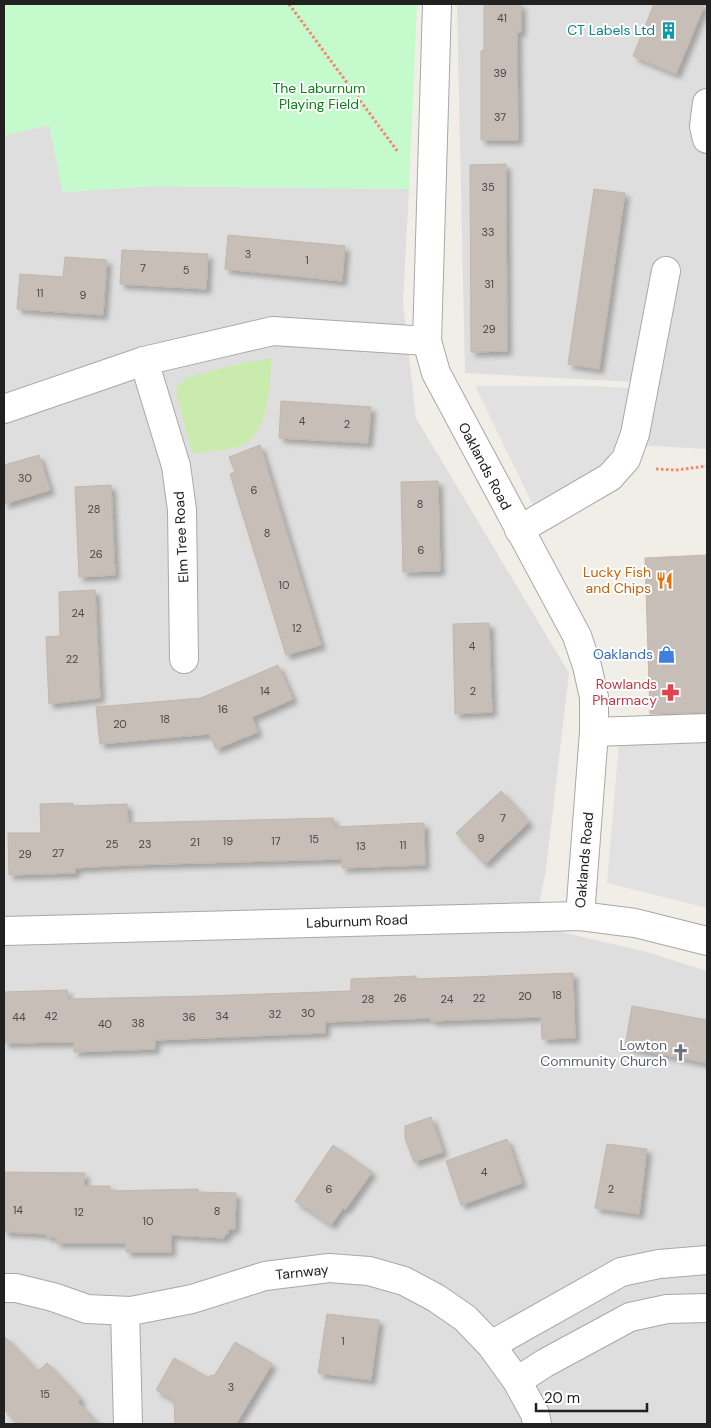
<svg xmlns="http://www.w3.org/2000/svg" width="711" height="1428" viewBox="0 0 711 1428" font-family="'DM Sans',sans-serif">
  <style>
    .residential { fill: #dfdede }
    .grass { fill: #caebae }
    .park { fill: #c5facc }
    .parking { fill: #e1e1e1 }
    .building { fill: #c6beb7; stroke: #c3b6a9; filter: url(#shadow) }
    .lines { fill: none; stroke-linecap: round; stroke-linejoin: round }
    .minor-casing { stroke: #a8a8a8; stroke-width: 30 }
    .path { stroke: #fb826e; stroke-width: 3; stroke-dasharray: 2.5 2.5; stroke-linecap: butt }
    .minor { stroke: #fff; stroke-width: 28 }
    .labels { text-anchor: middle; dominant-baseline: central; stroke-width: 4; stroke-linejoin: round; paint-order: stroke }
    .number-label { font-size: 11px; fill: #4a4846 }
    .culture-label { font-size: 14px; fill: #0d838f; stroke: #fff; text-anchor: end }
    .park-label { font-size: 14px; fill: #0b8319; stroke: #fff }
    .street-label { font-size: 14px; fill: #212121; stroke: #fff }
    .food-label { font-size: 14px; fill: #c56008; stroke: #fff; text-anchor: end }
    .shop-label { font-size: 14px; fill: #366cbe; stroke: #fff; text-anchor: end }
    .health-label { font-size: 14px; fill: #be3a42; stroke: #fff; text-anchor: end }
    .worship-label { font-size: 14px; fill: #5b616d; stroke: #fff; text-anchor: end }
  </style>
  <defs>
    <filter id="shadow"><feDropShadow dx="4.5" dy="4.5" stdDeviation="2.5" flood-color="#0004"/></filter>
  </defs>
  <rect width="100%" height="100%" fill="#f1eee8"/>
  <g class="residential">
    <polygon points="457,4 707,4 707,449 636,445 651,383 465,373"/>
    <polygon points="49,125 63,192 154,186 409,189 403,303 416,418 569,673 546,869 535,926 647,952 707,971 707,1424 4,1424 4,136"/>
  </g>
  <path class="grass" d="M272,358c-3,26 -2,79 -34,89 -14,4 -31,4 -46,6l-16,-61 2,-6 8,-8 47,-13z"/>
  <polygon class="park" points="4,4 417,4 409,189 154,186 63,192 49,125 4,136"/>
  <g class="parking">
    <polygon points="475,386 587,386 634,388 625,441 596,473 533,505"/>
    <polygon points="619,742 707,742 707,908 607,883"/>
  </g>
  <g class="building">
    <polygon points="484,4 521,4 521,32 517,32 518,140 481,140 481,51 484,50"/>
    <polygon points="654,4 705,4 676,74 633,56"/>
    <polygon points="506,164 507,351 471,352 470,165"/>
    <polygon points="594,189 625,193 599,369 568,364"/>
    <polygon points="228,235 345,246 342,281 225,269"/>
    <polygon points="122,250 208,254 206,289 120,284"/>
    <polygon points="65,257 107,260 103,315 17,309 20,274 63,277"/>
    <polygon points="281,401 371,407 368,443 279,438"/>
    <polygon points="260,445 321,645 286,655 230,474 235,472 229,457"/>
    <polygon points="39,455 50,490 4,504 4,465"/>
    <polygon points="438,481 440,571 403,572 401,482"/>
    <polygon points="111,485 115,575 79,577 75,487"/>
    <polygon points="707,555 707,712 650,714 645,558"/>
    <polygon points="95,590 100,698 49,704 46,637 60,636 59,592"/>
    <polygon points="489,623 492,712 455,714 453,624"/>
    <polygon points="278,665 293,699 252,717 258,732 216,749 209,734 100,744 96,707 201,698"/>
    <polygon points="501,791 529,822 485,864 456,833"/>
    <polygon points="73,803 73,806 127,804 128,823 333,818 334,827 424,823 425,865 342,868 342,859 129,865 75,868 75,873 9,875 8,833 41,833 40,804"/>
    <polygon points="573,973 575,1038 542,1039 541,1017 431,1021 431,1018 325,1022 325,1033 155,1040 155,1049 74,1052 74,1042 4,1043 4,992 67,990 68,999 205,996 351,991 351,979 416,976 416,979"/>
    <polygon points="632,1006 707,1020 707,1063 625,1047"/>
    <polygon points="431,1117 443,1152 414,1162 405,1138 405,1126"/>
    <polygon points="507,1139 522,1183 461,1205 446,1161"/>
    <polygon points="607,1144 647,1149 639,1214 595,1208"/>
    <polygon points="333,1145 372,1172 345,1210 343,1208 331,1225 295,1201"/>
    <polygon points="4,1172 85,1173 84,1186 110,1186 110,1191 198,1189 198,1192 236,1193 235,1229 228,1229 228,1234 224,1235 224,1238 171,1235 171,1252 126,1252 126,1243 56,1243 56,1237 47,1237 47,1234 4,1232"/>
    <polygon points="327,1314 379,1320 371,1380 318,1373"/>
    <polygon points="4,1336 38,1371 47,1363 81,1399 78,1402 98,1424 18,1424 4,1409"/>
    <polygon points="235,1342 272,1364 236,1424 175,1424 174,1400 156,1390 174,1358 209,1378 211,1375 214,1376"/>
  </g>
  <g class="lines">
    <defs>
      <g id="minor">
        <polyline points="437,4 427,341 436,373 577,636 587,666 594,697 594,732 580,916"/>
        <polyline points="707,103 704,126 707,139"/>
        <polyline points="144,361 176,466 182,510 184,659"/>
        <polyline points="4,409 144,361 273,331 427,341"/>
        <polyline points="519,530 610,477 626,459 635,434 666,271"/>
        <polyline points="594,732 707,728"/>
        <polyline points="4,931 580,916 635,923 707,941"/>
        <polyline points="4,1288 16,1288 53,1297 87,1309 131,1311 192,1299 265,1276 329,1268 369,1271 404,1281 436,1298 465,1318 491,1345 517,1381 535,1414 537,1424"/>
        <polyline points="125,1311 128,1424"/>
        <polyline points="491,1345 621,1272 659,1264 707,1260"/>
        <polyline points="517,1381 545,1363 630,1317 667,1309 707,1308"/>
      </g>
    </defs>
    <use href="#minor" class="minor-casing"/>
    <g class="path">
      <polyline points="289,4 398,152"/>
      <polyline points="656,469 676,470 707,466"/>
    </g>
    <use href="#minor" class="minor"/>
  </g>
  <defs>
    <symbol id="building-bare" viewBox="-9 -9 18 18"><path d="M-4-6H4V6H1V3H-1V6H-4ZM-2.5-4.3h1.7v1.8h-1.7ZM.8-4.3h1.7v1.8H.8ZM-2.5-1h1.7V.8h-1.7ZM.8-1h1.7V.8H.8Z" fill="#0f9aa8" stroke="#fff" stroke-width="2.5" paint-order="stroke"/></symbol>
    <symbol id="restaurant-bare" viewBox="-9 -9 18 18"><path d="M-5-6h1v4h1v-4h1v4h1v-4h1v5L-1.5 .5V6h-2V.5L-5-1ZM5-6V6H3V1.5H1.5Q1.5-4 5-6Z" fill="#e8710a" stroke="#fff" stroke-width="2.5" paint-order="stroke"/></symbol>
    <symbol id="shop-bare" viewBox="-9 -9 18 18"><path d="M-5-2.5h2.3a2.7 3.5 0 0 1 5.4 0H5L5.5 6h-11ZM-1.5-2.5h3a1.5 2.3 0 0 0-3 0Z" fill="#3f7fe0" stroke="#fff" stroke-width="2.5" paint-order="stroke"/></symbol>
    <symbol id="pharmacy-bare" viewBox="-9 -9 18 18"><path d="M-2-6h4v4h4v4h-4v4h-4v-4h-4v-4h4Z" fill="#e0444e" stroke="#fff" stroke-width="2.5" paint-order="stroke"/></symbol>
    <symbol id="church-bare" viewBox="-9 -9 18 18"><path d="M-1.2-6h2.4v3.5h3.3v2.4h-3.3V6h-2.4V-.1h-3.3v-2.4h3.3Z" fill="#6b7280" stroke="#fff" stroke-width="2.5" paint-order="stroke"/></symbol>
  </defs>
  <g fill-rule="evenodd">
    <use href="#building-bare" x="656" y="18" width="25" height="25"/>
    <use href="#restaurant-bare" x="652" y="568" width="25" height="25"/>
    <use href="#shop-bare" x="654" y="642" width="25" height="25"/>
    <use href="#pharmacy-bare" x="658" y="680" width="25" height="25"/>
    <use href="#church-bare" x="668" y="1040" width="25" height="25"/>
  </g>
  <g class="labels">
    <g class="number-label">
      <text x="502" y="18">41</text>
      <text x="500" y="73">39</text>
      <text x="500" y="117">37</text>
      <text x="488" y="187">35</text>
      <text x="488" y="232">33</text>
      <text x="248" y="254">3</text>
      <text x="307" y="260">1</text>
      <text x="143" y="268">7</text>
      <text x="186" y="270">5</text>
      <text x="489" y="284">31</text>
      <text x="40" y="293">11</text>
      <text x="83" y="295">9</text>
      <text x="489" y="329">29</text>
      <text x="302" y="421">4</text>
      <text x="347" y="424">2</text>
      <text x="25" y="478">30</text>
      <text x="254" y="490">6</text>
      <text x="420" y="504">8</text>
      <text x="94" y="509">28</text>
      <text x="267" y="533">8</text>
      <text x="421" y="550">6</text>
      <text x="96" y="554">26</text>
      <text x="284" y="585">10</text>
      <text x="78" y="613">24</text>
      <text x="297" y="628">12</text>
      <text x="472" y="646">4</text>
      <text x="72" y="659">22</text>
      <text x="265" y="691">14</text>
      <text x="473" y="691">2</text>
      <text x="223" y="709">16</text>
      <text x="165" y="719">18</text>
      <text x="120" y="724">20</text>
      <text x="503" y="818">7</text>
      <text x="481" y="838">9</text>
      <text x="314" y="839">15</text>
      <text x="228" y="841">19</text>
      <text x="276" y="841">17</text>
      <text x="195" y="842">21</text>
      <text x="112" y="844">25</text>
      <text x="145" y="844">23</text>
      <text x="403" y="845">11</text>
      <text x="361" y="846">13</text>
      <text x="58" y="853">27</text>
      <text x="25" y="854">29</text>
      <text x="557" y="995">18</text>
      <text x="525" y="996">20</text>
      <text x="400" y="998">26</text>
      <text x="479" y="998">22</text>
      <text x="368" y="999">28</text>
      <text x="447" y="999">24</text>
      <text x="308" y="1013">30</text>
      <text x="275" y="1014">32</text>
      <text x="51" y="1016">42</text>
      <text x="222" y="1016">34</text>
      <text x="19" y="1017">44</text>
      <text x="189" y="1017">36</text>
      <text x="138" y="1023">38</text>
      <text x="105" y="1024">40</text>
      <text x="484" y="1172">4</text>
      <text x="329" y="1189">6</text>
      <text x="611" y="1189">2</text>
      <text x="18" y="1210">14</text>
      <text x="217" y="1211">8</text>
      <text x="79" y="1212">12</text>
      <text x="148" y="1221">10</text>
      <text x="343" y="1341">1</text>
      <text x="231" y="1387">3</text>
      <text x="45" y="1394">15</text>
    </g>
    <g class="culture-label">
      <text x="655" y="30">CT Labels Ltd</text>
    </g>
    <g class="park-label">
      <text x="319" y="88">The Laburnum<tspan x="319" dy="16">Playing Field</tspan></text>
    </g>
    <g class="street-label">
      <text transform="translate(485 466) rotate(62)">Oaklands Road</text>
      <text transform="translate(181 537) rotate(-93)">Elm Tree Road</text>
      <text transform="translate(584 860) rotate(-85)">Oaklands Road</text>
      <text transform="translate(357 921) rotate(-2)">Laburnum Road</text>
      <text transform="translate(302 1272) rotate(-6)">Tarnway</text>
    </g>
    <g class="food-label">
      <text x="651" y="572">Lucky Fish<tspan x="651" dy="16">and Chips</tspan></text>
    </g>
    <g class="shop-label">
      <text x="653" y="654">Oaklands</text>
    </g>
    <g class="health-label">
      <text x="657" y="684">Rowlands<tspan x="657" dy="16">Pharmacy</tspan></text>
    </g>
    <g class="worship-label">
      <text x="667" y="1045">Lowton<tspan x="667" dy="16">Community Church</tspan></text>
    </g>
  </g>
  <rect width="711" height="1428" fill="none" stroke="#212121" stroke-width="10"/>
  <path d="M536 1403v8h111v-8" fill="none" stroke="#212121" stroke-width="2.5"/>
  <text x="544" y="1403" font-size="15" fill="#212121" stroke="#ffffff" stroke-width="4" paint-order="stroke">20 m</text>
</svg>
